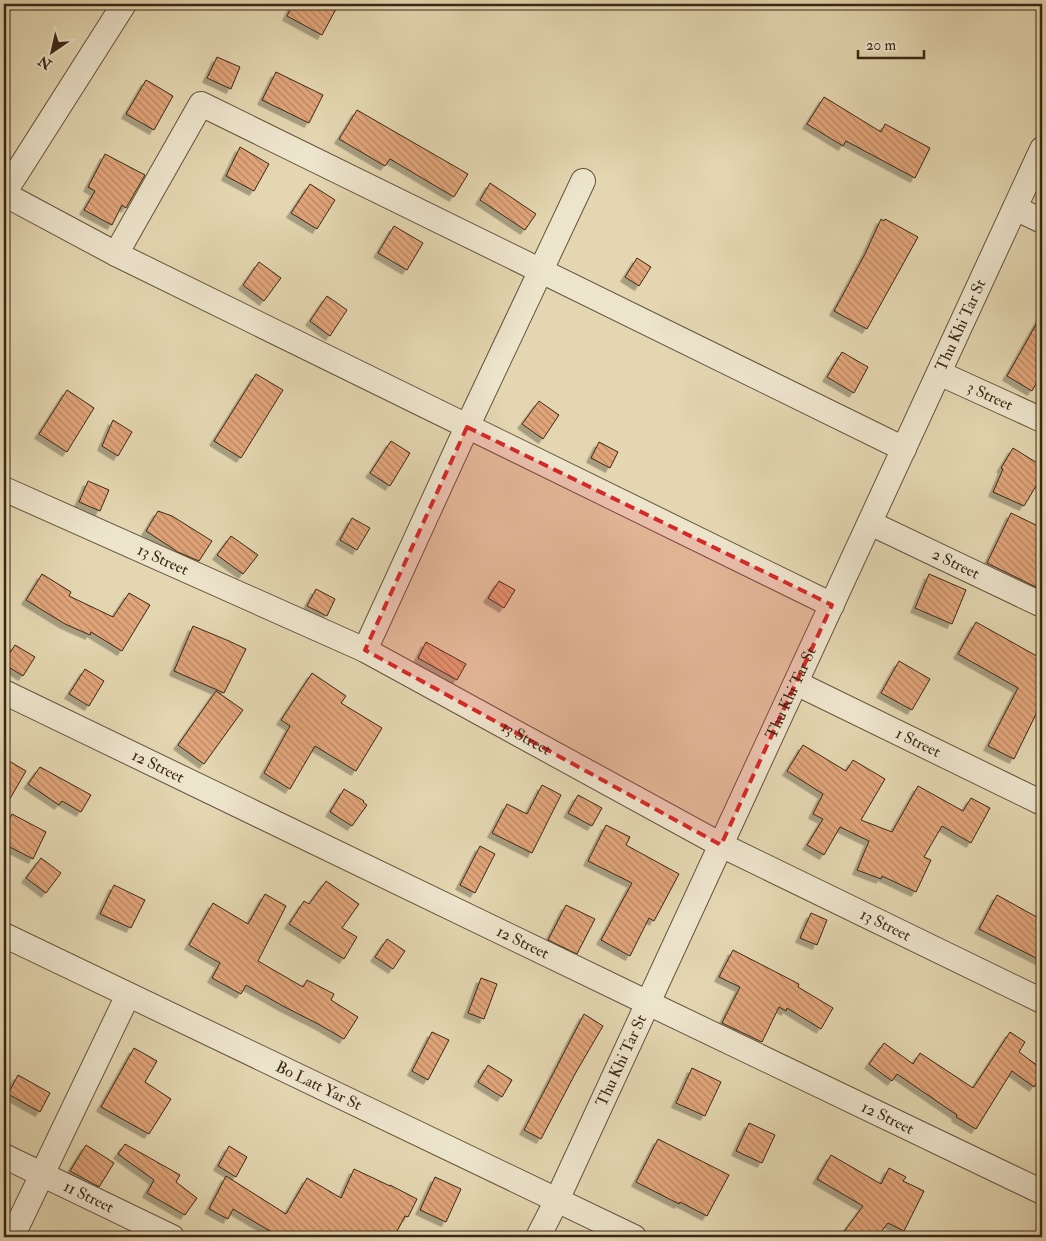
<svg xmlns="http://www.w3.org/2000/svg" width="1046" height="1241" viewBox="0 0 1046 1241" font-family="'IM FELL Double Pica',serif">
  <style>
    .building { fill: url(#building-back-hatch); stroke: #3b2715; filter: url(#shadow) }
    .lines { fill: none; stroke-linecap: round; stroke-linejoin: round }
    .minor-casing { stroke: #65533c; stroke-width: 26 }
    .minor { stroke: #ede4cc; stroke-width: 24 }
    .marked { fill: #d62828; fill-opacity: 0.2; stroke: #d62828; stroke-width: 4; stroke-dasharray: 10 6; stroke-linejoin: round }
    .labels { text-anchor: middle; dominant-baseline: central; stroke-width: 4; stroke-linejoin: round; paint-order: stroke }
    .street-label { font-size: 16px; fill: #3b2715; stroke: #ede4cc }
  </style>
  <defs>
    <pattern id="building-back-hatch" width="6" height="6" patternUnits="userSpaceOnUse" patternTransform="scale(1.25)"><rect width="6" height="6" fill="#e1a57a"/><path d="M-1 5l2 2M0 0l6 6M5-1l2 2" fill="none" stroke="#b88663"/></pattern>
    <filter id="shadow"><feDropShadow dx="-4.5" dy="4.5" stdDeviation="0" flood-color="#0004"/></filter>
  </defs>
  <rect width="100%" height="100%" fill="#e3d6b0"/>
  <filter id="stains"><feTurbulence type="fractalNoise" baseFrequency=".004" numOctaves="4"/><feColorMatrix values="0 0 0 0 .2 0 0 0 0 .09 0 0 0 0 .02 0 0 0 .5 -.17"/></filter>
  <radialGradient id="worn" r=".72"><stop offset=".6" stop-color="#630" stop-opacity="0"/><stop offset="1" stop-color="#630" stop-opacity=".3"/></radialGradient>
  <g class="building">
    <polygon points="293,4 325,4 336,9 322,35 287,16"/>
    <polygon points="217,57 240,67 231,89 207,78"/>
    <polygon points="276,72 323,95 309,123 262,100"/>
    <polygon points="146,80 173,96 154,130 126,114"/>
    <polygon points="824,97 881,132 885,124 930,148 915,178 846,141 843,146 807,124"/>
    <polygon points="357,110 468,174 454,197 390,159 385,166 339,139"/>
    <polygon points="240,147 269,164 254,191 226,176"/>
    <polygon points="105,154 145,175 126,208 122,205 112,225 84,210 95,191 88,187"/>
    <polygon points="490,183 536,214 525,230 480,200"/>
    <polygon points="310,184 335,200 317,229 291,213"/>
    <polygon points="881,219 884,221 885,219 918,237 867,329 834,311 865,254"/>
    <polygon points="394,226 423,243 407,270 378,253"/>
    <polygon points="637,258 651,267 639,286 625,277"/>
    <polygon points="259,262 281,278 264,301 243,285"/>
    <polygon points="327,296 347,310 330,336 310,321"/>
    <polygon points="1042,314 1042,373 1032,391 1007,376"/>
    <polygon points="842,352 868,367 854,393 827,377"/>
    <polygon points="256,374 283,390 241,458 214,441"/>
    <polygon points="67,390 94,408 67,452 39,434"/>
    <polygon points="539,401 559,415 543,439 522,424"/>
    <polygon points="113,420 132,432 118,456 102,446"/>
    <polygon points="391,441 410,453 390,486 370,473"/>
    <polygon points="599,442 618,452 610,468 591,458"/>
    <polygon points="1013,448 1042,466 1042,476 1024,506 993,492 1003,469 1001,468"/>
    <polygon points="88,481 109,490 100,511 79,502"/>
    <polygon points="158,511 172,516 212,541 199,561 178,552 146,531"/>
    <polygon points="1011,513 1042,528 1042,590 987,563"/>
    <polygon points="352,518 370,528 357,550 340,540"/>
    <polygon points="231,536 258,555 243,574 217,555"/>
    <polygon points="42,574 71,592 69,596 113,617 129,593 150,605 122,651 91,632 90,635 65,624 26,600"/>
    <polygon points="929,574 966,590 952,624 915,608"/>
    <polygon points="499,581 515,590 504,608 488,598"/>
    <polygon points="316,589 335,599 327,616 307,606"/>
    <polygon points="976,622 1042,659 1042,702 1014,759 988,746 1018,688 958,654"/>
    <polygon points="193,626 229,641 246,649 224,693 174,671"/>
    <polygon points="426,642 466,664 457,680 418,658"/>
    <polygon points="15,645 35,657 23,676 4,664 4,662"/>
    <polygon points="899,661 930,679 912,710 881,693"/>
    <polygon points="85,669 104,681 89,706 69,694"/>
    <polygon points="312,673 346,696 341,703 382,728 356,771 315,746 290,789 264,773 290,726 281,720"/>
    <polygon points="216,691 243,710 204,764 178,745"/>
    <polygon points="803,745 846,771 853,760 885,779 861,820 892,832 918,786 963,811 971,798 990,808 971,843 942,826 924,857 931,860 916,892 882,876 881,879 857,870 869,841 840,827 824,855 807,845 823,819 813,814 823,794 787,771"/>
    <polygon points="4,758 26,771 4,809"/>
    <polygon points="40,767 91,795 81,812 62,801 59,805 28,784"/>
    <polygon points="542,785 561,795 532,853 492,833 507,804 527,814"/>
    <polygon points="344,789 364,801 363,802 367,805 352,826 330,812"/>
    <polygon points="578,795 602,808 592,826 568,813"/>
    <polygon points="12,814 46,832 33,859 4,844 4,830"/>
    <polygon points="606,825 630,837 626,845 679,874 654,921 649,918 630,956 601,940 632,883 588,861"/>
    <polygon points="480,846 495,854 475,893 460,885"/>
    <polygon points="41,858 61,873 46,893 26,878"/>
    <polygon points="326,881 359,904 342,928 357,937 344,959 289,924 304,901 309,904"/>
    <polygon points="114,885 145,900 131,928 100,914"/>
    <polygon points="265,894 286,906 258,961 303,987 307,980 334,994 331,1000 358,1017 344,1039 320,1025 283,1006 246,985 241,994 212,978 220,963 189,945 213,903 248,924"/>
    <polygon points="997,895 1042,920 1042,961 979,929"/>
    <polygon points="566,905 595,919 577,954 548,940"/>
    <polygon points="811,913 827,920 817,945 800,938"/>
    <polygon points="387,939 405,951 393,969 375,957"/>
    <polygon points="733,950 799,984 798,987 833,1008 821,1029 787,1008 786,1011 779,1007 762,1042 722,1023 740,987 719,977"/>
    <polygon points="481,978 497,984 484,1019 468,1013"/>
    <polygon points="584,1014 603,1026 575,1074 541,1139 524,1130"/>
    <polygon points="432,1032 449,1040 428,1080 412,1071"/>
    <polygon points="1010,1032 1025,1042 1019,1052 1042,1069 1042,1075 1034,1087 1012,1071 976,1129 956,1117 957,1115 897,1074 892,1081 869,1064 884,1043 913,1064 920,1053 973,1088"/>
    <polygon points="134,1048 157,1061 145,1082 171,1099 149,1134 101,1107"/>
    <polygon points="488,1065 512,1080 502,1097 478,1082"/>
    <polygon points="692,1068 721,1082 705,1116 676,1103"/>
    <polygon points="18,1075 50,1093 40,1112 8,1094"/>
    <polygon points="749,1123 775,1135 762,1163 736,1151"/>
    <polygon points="658,1139 729,1175 707,1216 680,1202 679,1204 636,1182"/>
    <polygon points="125,1144 180,1175 176,1182 197,1198 185,1215 147,1193 154,1180 118,1154"/>
    <polygon points="86,1145 114,1163 99,1187 70,1171"/>
    <polygon points="229,1146 247,1157 236,1177 218,1166"/>
    <polygon points="831,1155 881,1184 889,1168 906,1177 903,1181 924,1191 904,1231 888,1223 877,1237 840,1237 863,1206 817,1179"/>
    <polygon points="354,1169 390,1186 390,1185 417,1199 408,1217 405,1216 394,1237 280,1237 233,1209 228,1219 209,1209 226,1176 286,1214 307,1178 341,1198"/>
    <polygon points="435,1177 461,1189 446,1222 420,1210"/>
  </g>
  <g class="lines">
    <defs>
      <g id="minor">
        <polyline points="4,193 124,4"/>
        <polyline points="4,194 116,254 832,605"/>
        <polyline points="1015,208 1042,221"/>
        <polyline points="116,254 201,104 904,449"/>
        <path id="s1" d="M939,373l103,47"/>
        <path id="s2" d="M4,489l361,161 356,195 321,156"/>
        <path id="s3" d="M870,523l172,82"/>
        <polyline points="365,650 467,427 583,181"/>
        <path id="s4" d="M796,683l246,120"/>
        <path id="s5" d="M4,692l644,311 394,189"/>
        <path id="s6" d="M4,935l630,302"/>
        <path id="s7" d="M4,1156l168,81"/>
        <polyline points="12,1237 128,995"/>
        <path id="s8" d="M538,1237l19,-37 485,-1051"/>
      </g>
    </defs>
    <use href="#minor" class="minor-casing"/>
    <use href="#minor" class="minor"/>
  </g>
  <path class="marked" d="M467,427l365,178 -111,240 -356,-195z"/>
  <g class="labels">
    <g class="street-label">
      <text stroke="none"><textPath href="#s8" startOffset="1005">Thu Khi Tar St</textPath></text>
      <text stroke="none"><textPath href="#s1" startOffset="56">3 Street</textPath></text>
      <text stroke="none"><textPath href="#s2" startOffset="174">13 Street</textPath></text>
      <text stroke="none"><textPath href="#s3" startOffset="95">2 Street</textPath></text>
      <text stroke="none"><textPath href="#s8" startOffset="600">Thu Khi Tar St</textPath></text>
      <text stroke="none"><textPath href="#s2" startOffset="579">13 Street</textPath></text>
      <text stroke="none"><textPath href="#s4" startOffset="136">1 Street</textPath></text>
      <text stroke="none"><textPath href="#s5" startOffset="171">12 Street</textPath></text>
      <text stroke="none"><textPath href="#s2" startOffset="984">13 Street</textPath></text>
      <text stroke="none"><textPath href="#s5" startOffset="576">12 Street</textPath></text>
      <text stroke="none"><textPath href="#s8" startOffset="195">Thu Khi Tar St</textPath></text>
      <text stroke="none"><textPath href="#s6" startOffset="349">Bo Latt Yar St</textPath></text>
      <text stroke="none"><textPath href="#s5" startOffset="981">12 Street</textPath></text>
      <text stroke="none"><textPath href="#s7" startOffset="94">11 Street</textPath></text>
    </g>
  </g>
  <rect width="1046" height="1241" fill="none" stroke="#e3d6b0" stroke-width="20"/>
  <rect x="5" y="5" width="1036" height="1231" fill="none" stroke="#3b2715" stroke-width="2.5"/>
  <rect x="10" y="10" width="1026" height="1221" fill="none" stroke="#3b2715"/>
  <g transform="translate(52 52) rotate(214)" stroke="#ede4cc" stroke-width="4" paint-order="stroke">
  <path d="M0-4L9 19L0 12L-9 19Z" fill="#3b2715"/>
  <text y="-8" font-size="14" font-weight="bold" text-anchor="middle" fill="#3b2715">N</text>
  </g>
  <path d="M858 50v8h66v-8" fill="none" stroke="#3b2715" stroke-width="2.5"/>
  <text x="866" y="50" font-size="15" fill="#3b2715" stroke="#ede4cc" stroke-width="4" paint-order="stroke">20 m</text>
  <rect width="100%" height="100%" filter="url(#stains)"/>
  <rect width="100%" height="100%" fill="url(#worn)"/>
</svg>
